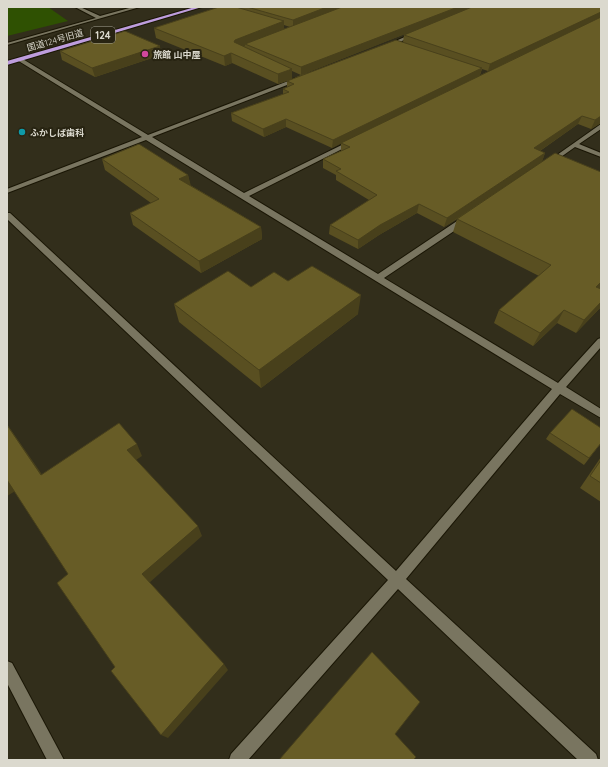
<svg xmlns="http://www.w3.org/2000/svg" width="608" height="767" viewBox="0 0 608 767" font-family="Quicksand,'Noto Sans JP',sans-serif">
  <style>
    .green { fill: #2f5102 }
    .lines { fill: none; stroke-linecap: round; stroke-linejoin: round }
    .minor-casing { stroke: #1a1605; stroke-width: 2 }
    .highway-casing { stroke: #1a1605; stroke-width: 2 }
    .minor { fill: #797560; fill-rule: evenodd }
    .highway { fill: #be9ddd; fill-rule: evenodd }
    .wall { fill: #594f21; fill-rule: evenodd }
    .shaded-wall { fill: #48401b }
    .building { fill: #675c26; stroke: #48401b }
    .hotel-dot { fill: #d1479c; stroke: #282412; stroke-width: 1.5 }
    .culture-dot { fill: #0f9aa8; stroke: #282412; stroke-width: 1.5 }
    .labels { text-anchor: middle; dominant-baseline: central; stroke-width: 4; stroke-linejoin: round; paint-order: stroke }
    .far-street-label { font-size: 9px; fill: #dbd9ce; stroke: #282412 }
    .far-poi-label { font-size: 9px; font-weight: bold; fill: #dbd9ce; stroke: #282412; text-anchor: start }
    .shield { fill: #282412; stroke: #a5a396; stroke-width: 1 }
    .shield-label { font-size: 10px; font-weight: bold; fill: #dbd9ce }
  </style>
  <rect width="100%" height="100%" fill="#322e1b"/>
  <polygon class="green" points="7,7 48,7 68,21 7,36"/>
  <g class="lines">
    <defs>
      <g id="minor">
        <polygon points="75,7 80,7 100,16 133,7 140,7 7,45 7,43 96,18"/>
        <polygon points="414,33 418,34 388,47 384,46"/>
        <polygon points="17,58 21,58 148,135 296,78 300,78 300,80 152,137 244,193 352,140 356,140 356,142 249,196 378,274 463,217 469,217 469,221 384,278 558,383 598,339 601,338 601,347 566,387 601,409 601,418 560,394 406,579 596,754 598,760 578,760 398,589 248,760 229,760 231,754 388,580 7,219 7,213 10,213 396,571 552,389 146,140 7,193 7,189 142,137 17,60"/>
        <polygon points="601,124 601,129 579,144 601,153 601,157 575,147 551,164 547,164 547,162"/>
        <polygon points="7,661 12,663 64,760 47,760 7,683"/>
      </g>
      <polygon id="highway" points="195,7 202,7 7,65 7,61"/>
    </defs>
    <use href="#minor" class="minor-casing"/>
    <use href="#highway" class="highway-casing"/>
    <use href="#minor" class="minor"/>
    <use href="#highway" class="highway"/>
  </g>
  <g class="wall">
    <path d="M219,7h382v116l-10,6 -13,-5 -38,27 5,2 -3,8 58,128 1,18 -25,26 -19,-10 -24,23 -39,-23 5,-13 40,-34 -86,-44 4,-13 -13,8 -27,-14 -38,22 -21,14 -29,-15 1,-9 39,-25 -33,-20v-5l-13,-7v-9l18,-8v-8l-9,5 -46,-21 -22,10 -32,-16 -1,-8 52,-19v-5l4,-2v-6l-9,3 -46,-21 -7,3 -69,-28 -2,-10zM435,22l-31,13 -1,7 -102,33zM284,25l6,2 -6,2zM535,49l-149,72 94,-46 2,-6 6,2zM292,71l9,4 -9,4z"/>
    <polygon points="60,51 161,55 95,77 62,60"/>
    <polygon points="102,159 188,175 190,185 261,227 262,239 201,273 133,225 130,213 151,203 105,170"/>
    <polygon points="288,281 358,314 261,388 179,322 174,304 251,287"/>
    <polygon points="550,433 601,443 584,465 546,439"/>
    <polygon points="601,457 601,502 580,488"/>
  </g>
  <g class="shaded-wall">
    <polygon points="327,7 345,7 293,27 293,20"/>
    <polygon points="458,7 474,7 301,75 301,67"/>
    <polygon points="601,12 601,18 488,71 490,64"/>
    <polygon points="284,21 284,30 245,44 245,46 235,50 234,42 235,40"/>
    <polygon points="160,46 161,55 95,77 92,68"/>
    <polygon points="231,53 232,63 225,66 224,56"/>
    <polygon points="482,68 480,75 332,148 333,140"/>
    <polygon points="292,69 292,79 278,84 278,74"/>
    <polygon points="582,116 578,124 531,157 534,148"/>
    <polygon points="601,116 601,123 591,129 595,120"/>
    <polygon points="286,119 286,127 264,137 263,129"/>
    <polygon points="545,153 542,162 444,227 447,218"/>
    <polygon points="188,175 191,186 179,179"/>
    <polygon points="419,204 417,213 379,235 358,249 358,240 380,225"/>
    <polygon points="261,227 262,239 201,273 199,261"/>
    <polygon points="601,282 601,287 588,300 596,287"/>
    <polygon points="361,295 358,314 261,388 259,370"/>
    <polygon points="601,302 601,307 576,333 584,320"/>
    <polygon points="564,310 557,323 533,346 540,333"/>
    <polygon points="7,424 9,427 50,486 41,475 7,425"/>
    <polygon points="137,444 142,456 133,462 127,450"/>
    <polygon points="7,480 17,490 7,496"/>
    <polygon points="198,526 202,536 149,583 142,574"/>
    <polygon points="224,664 228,670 168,738 161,735"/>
  </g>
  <g class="building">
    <polygon points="219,7 236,7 284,21 235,40 234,42 292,69 278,74 231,53 224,56 154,28"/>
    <polygon points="247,7 327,7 293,20"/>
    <polygon points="342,7 458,7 301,67 245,44"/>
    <polygon points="472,7 601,7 601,12 490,64 404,35"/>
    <polygon points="601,17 601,116 595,120 582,116 534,148 545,153 447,218 419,204 380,225 358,240 330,225 377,195 336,171 341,169 323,159 350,147 341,143"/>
    <polygon points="125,31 160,46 92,68 60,51"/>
    <polygon points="396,40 482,68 333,140 286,119 263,129 231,113 289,92 283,89 294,84 287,81"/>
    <polygon points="139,144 188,175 179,179 261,227 199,261 130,213 159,199 102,159"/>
    <polygon points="555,153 601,172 601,282 596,287 601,289 601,302 584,320 564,310 540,333 499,310 551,265 457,219"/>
    <polygon points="312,266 361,295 259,370 174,304 228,271 251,287 274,272 288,281"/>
    <polygon points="572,409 601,428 601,443 589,458 550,433"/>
    <polygon points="119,423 137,444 127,450 198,526 142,574 224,664 161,735 111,671 115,667 57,583 68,574 7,480 7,425 41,475"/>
    <polygon points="601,460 601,483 590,476"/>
    <polygon points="372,652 420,702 395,734 416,757 413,760 279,760"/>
  </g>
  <circle class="hotel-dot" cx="145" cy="54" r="4"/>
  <circle class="culture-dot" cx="22" cy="132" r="4"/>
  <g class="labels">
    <g class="far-street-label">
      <text transform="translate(55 40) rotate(-16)">国道124号旧道</text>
    </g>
    <g class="far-poi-label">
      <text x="153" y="54">旅館 山中屋</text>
      <text x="30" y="132">ふかしば歯科</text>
    </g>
    <rect class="shield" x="91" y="27" width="24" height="16" rx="3"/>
    <g class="shield-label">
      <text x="103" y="35">124</text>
    </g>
  </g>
  <rect width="608" height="767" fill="none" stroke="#dbd9ce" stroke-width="16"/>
</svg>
